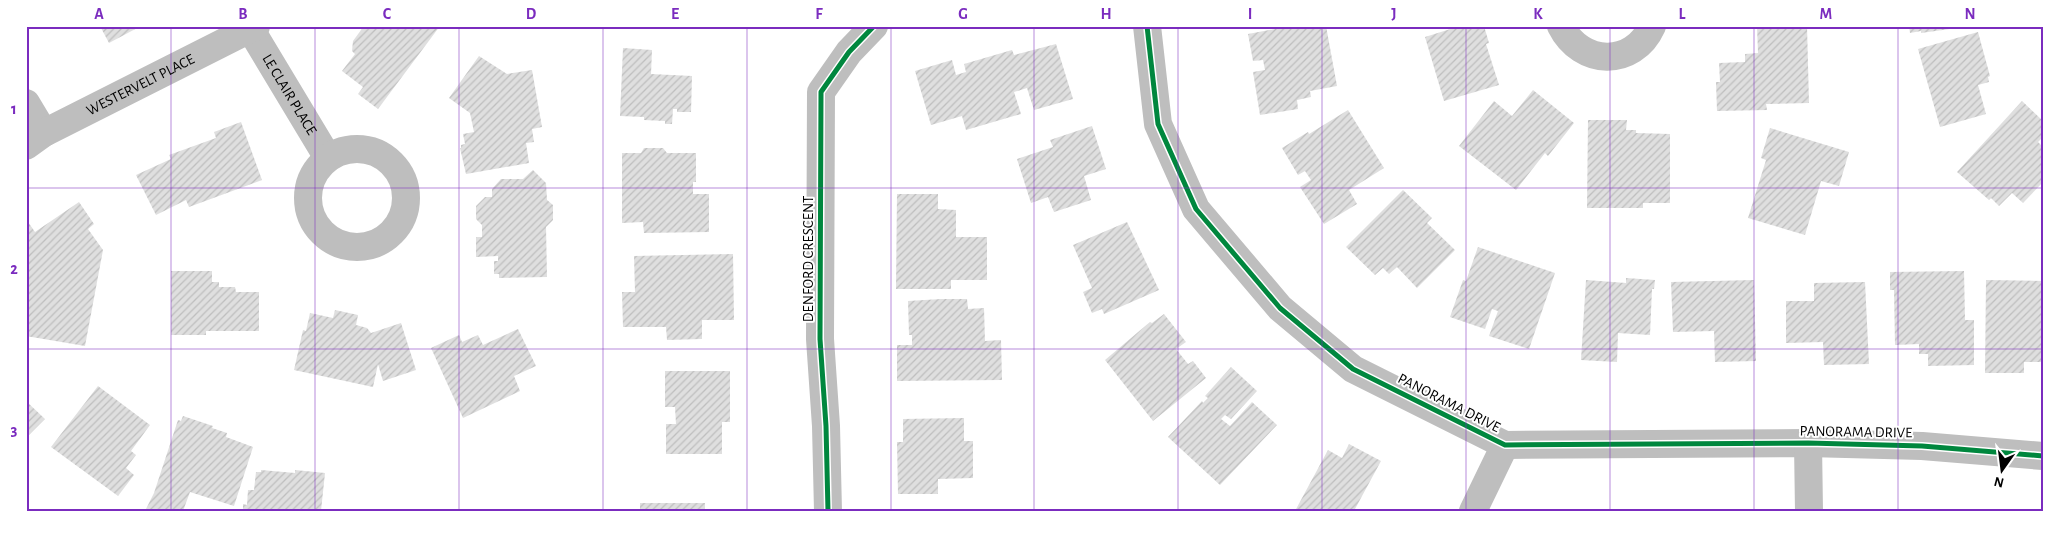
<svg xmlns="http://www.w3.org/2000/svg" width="2069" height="537" viewBox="0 0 2069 537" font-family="'Alegreya Sans',sans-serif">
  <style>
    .building { fill: url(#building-hatch) }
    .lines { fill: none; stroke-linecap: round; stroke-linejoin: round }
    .minor { stroke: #bebebe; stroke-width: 28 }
    .cycleway-casing { stroke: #fff; stroke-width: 8 }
    .cycleway { stroke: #00873e; stroke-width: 5 }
    .grid { fill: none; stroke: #7b2cbf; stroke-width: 1; stroke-opacity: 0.55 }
    .labels { text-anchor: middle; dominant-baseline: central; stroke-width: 4; stroke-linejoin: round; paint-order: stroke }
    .street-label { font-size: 15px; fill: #000; stroke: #fff }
    .neatline { fill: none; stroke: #7b2cbf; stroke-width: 2 }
    .grid-label { font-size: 16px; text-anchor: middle; font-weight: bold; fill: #7b2cbf }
  </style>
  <defs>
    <pattern id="building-hatch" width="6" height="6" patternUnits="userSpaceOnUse" patternTransform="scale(1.25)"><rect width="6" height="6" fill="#dfdfdf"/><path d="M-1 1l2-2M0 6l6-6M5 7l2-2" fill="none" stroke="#bebebe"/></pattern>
  </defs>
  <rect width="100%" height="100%" fill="#fff"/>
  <g class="building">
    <polygon points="100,26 141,26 109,43"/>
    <polygon points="364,26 440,26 378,109 358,94 363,87 342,71 355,54 352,51 353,41"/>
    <polygon points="1291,26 1326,26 1337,86 1310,91 1311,97 1297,100 1298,109 1260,115 1253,72 1265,70 1263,60 1253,61 1248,34"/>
    <polygon points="1460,26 1484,26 1489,43 1486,44 1499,85 1444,101 1425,37"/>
    <polygon points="1757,26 1807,26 1809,103 1766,104 1767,110 1717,111 1716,82 1720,82 1719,63 1745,62 1745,54 1758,53"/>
    <polygon points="1909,26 1964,26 1964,27 1921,33 1921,31 1910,33"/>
    <polygon points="1978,32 1990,76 1988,77 1989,82 1978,85 1986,114 1940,127 1918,49"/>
    <polygon points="1056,44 1073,99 1034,110 1027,88 1014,92 1021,114 966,130 962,116 931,125 915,71 952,60 956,75 966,72 964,64 1012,50 1014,55"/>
    <polygon points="623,48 652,50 651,74 692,76 691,112 677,112 677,109 673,109 672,124 665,124 665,121 644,120 644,117 620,116"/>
    <polygon points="479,56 507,74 532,70 542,127 532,129 534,142 526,143 529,163 466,174 460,148 461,148 461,145 465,144 463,134 474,132 470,113 449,98"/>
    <polygon points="1533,90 1574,123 1548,156 1545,153 1516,190 1459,146 1494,101 1512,116"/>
    <polygon points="2022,101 2043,121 2043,137 2038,142 2043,147 2043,182 2023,203 2012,193 1999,206 1991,198 1989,200 1957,172"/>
    <polygon points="1348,110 1384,168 1349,190 1357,204 1324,224 1300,187 1311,180 1305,171 1298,175 1282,148 1308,132 1309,134"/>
    <polygon points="1588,120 1627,120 1626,130 1636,130 1636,133 1670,134 1670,203 1643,203 1643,208 1587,208"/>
    <polygon points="241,122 262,180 189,207 186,200 156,215 136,175 171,159 169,155 216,138 214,132"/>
    <polygon points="1092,126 1106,169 1084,176 1091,200 1054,212 1048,197 1031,203 1017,159 1053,147 1050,140"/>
    <polygon points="1770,128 1849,152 1839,186 1821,181 1805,235 1748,218 1766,160 1761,158"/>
    <polygon points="644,148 663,148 667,153 696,153 696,182 693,182 693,194 709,194 709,232 644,233 643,222 622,223 622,153 641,153"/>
    <polygon points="533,170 546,183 547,200 553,205 553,220 546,227 547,277 499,278 499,274 494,274 494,261 498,261 498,256 476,257 476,237 482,237 482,225 476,219 476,206 485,197 492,197 492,189 501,179 523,179"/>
    <polygon points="1403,190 1432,218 1427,223 1455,250 1417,288 1397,267 1389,274 1383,268 1375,275 1346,247"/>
    <polygon points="897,194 938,194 938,209 956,210 956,237 987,237 987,280 951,280 951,289 896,289"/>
    <polygon points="79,202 94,224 88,229 103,250 85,346 26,336 26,219 35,232"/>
    <polygon points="1127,222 1159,290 1104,314 1102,309 1092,313 1083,292 1092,288 1073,245"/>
    <polygon points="1478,247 1555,273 1529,349 1489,336 1498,311 1492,309 1485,329 1450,317 1463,280 1466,281"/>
    <polygon points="733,254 734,320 702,320 702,339 667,340 666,327 623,327 622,292 635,292 634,256"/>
    <polygon points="171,271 212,271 212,282 219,282 219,287 235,287 236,292 259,292 259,331 206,331 206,335 171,335"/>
    <polygon points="1964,271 1965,320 1974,320 1974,365 1928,366 1928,354 1919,354 1919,344 1895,345 1894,290 1890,290 1890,272"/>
    <polygon points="1626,278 1655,280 1654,289 1652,289 1650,335 1618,333 1617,362 1581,360 1586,280 1626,283"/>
    <polygon points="1754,280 1756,361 1715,362 1714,331 1673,332 1671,282"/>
    <polygon points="1986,280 2043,281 2043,362 2024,362 2024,373 1985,373"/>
    <polygon points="1865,282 1869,364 1824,365 1823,342 1786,343 1786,301 1814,301 1814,283"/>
    <polygon points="941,299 967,299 968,309 984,308 985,341 1001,340 1002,380 897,381 897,345 912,345 912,335 909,335 908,301"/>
    <polygon points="335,310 358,315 356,325 367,328 371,333 401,323 416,370 383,381 378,364 373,387 294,370 303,330 306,331 310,313 333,318"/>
    <polygon points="1164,314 1186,342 1176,349 1188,364 1193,361 1206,378 1153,421 1105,360 1150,322 1152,323"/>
    <polygon points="518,329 536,366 514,376 520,391 463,418 431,348 459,335 462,342 478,335 483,345"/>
    <polygon points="1231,367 1257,391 1231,419 1225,415 1221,419 1230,426 1252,402 1277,425 1220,485 1168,437 1202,401 1203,403 1208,398 1205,396"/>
    <polygon points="665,371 730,371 730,422 722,422 722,454 666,454 666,424 676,424 675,407 665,407"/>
    <polygon points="98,386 150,425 131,451 136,455 126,468 134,475 118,496 51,447"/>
    <polygon points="26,401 45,419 26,438"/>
    <polygon points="183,416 213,426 212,428 227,433 226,437 253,447 234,506 190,492 183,511 145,511 154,493 178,420 181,421"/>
    <polygon points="964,418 964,441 973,441 973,478 938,479 938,494 898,494 897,442 903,442 903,419"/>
    <polygon points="1349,444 1381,461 1355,509 1359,511 1295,511 1328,450 1342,458"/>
    <polygon points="261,470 295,473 295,470 325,473 321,511 243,511 243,504 247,505 248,490 254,490 256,472 261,472"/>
    <rect x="640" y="503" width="65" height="8"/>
  </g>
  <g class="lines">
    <g class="minor">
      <polyline points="1147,26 1158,124 1196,209 1280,308 1353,369 1505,445 1808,443 1922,446 2043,456"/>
      <path d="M1561,26c20,40 72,42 91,0"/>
      <path id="s1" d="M251,30l77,128"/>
      <polyline points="26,103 44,133"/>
      <path id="s2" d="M26,146l18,-13 212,-107"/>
      <circle cx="357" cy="198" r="49"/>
      <polyline points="1808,443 1809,511"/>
      <polyline points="828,511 826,426 820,339 821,92 849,52 874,26"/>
      <polyline points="1473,511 1505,445"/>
    </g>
    <defs>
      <g id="cycleway">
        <polyline points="1147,26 1158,124 1196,209 1280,308 1353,369 1505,445 1808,443 1922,446 2043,456"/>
        <polyline points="828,511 826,426 820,339 821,92 849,52 874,26"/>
      </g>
    </defs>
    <use href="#cycleway" class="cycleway-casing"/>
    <use href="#cycleway" class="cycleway"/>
  </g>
  <path class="grid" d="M171,26v485M315,26v485M459,26v485M603,26v485M747,26v485M891,26v485M1034,26v485M1178,26v485M1322,26v485M1466,26v485M1610,26v485M1754,26v485M1898,26v485M26,188h2017M26,349h2017"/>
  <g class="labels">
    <g class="street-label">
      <text stroke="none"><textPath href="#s2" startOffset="130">WESTERVELT PLACE</textPath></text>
      <text stroke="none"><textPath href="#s1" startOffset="75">LE CLAIR PLACE</textPath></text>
      <text transform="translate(808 259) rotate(-90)">DENFORD CRESCENT</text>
      <text transform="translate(1449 403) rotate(27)">PANORAMA DRIVE</text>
      <text transform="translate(1856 432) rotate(1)">PANORAMA DRIVE</text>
    </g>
  </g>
  <rect width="2069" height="537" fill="none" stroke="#ffffff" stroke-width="55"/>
  <g transform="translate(2002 470) rotate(194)" stroke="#ffffff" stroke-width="4" paint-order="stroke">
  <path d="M0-4L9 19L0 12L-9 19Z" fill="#000000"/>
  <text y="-8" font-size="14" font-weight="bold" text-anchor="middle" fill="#000000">N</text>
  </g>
  <rect x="28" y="28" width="2014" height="482" class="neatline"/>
  <g class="grid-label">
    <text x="99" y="19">A</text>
    <text x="243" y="19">B</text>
    <text x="387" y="19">C</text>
    <text x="531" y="19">D</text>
    <text x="675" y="19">E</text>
    <text x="819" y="19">F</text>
    <text x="963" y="19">G</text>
    <text x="1106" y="19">H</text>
    <text x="1250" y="19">I</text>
    <text x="1394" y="19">J</text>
    <text x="1538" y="19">K</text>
    <text x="1682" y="19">L</text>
    <text x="1826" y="19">M</text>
    <text x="1970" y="19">N</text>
    <text x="14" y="114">1</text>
    <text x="14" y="274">2</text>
    <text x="14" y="435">3</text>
  </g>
</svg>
